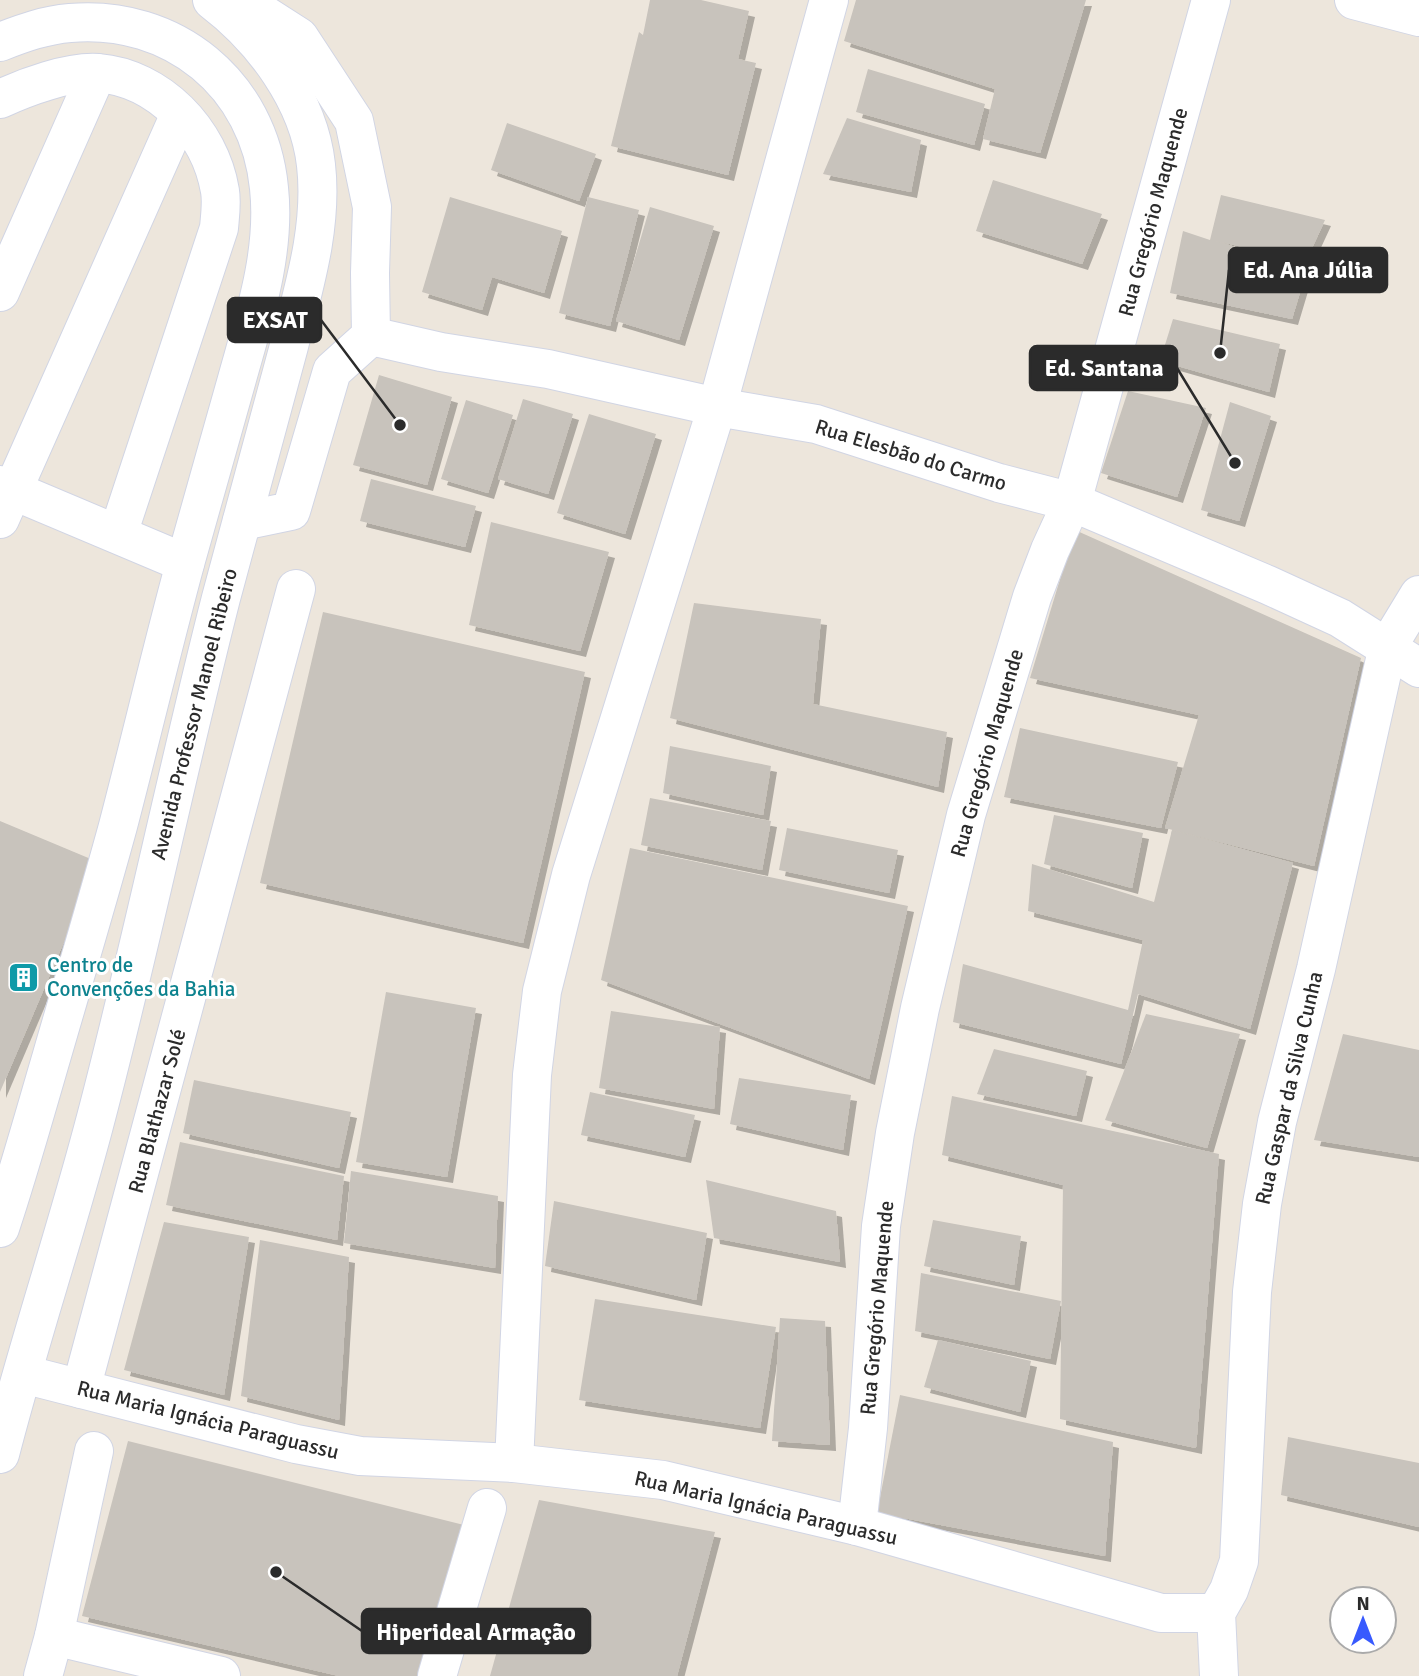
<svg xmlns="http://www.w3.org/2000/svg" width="1419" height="1676" viewBox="0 0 1419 1676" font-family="Signika,sans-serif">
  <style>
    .building { fill: #c8c3bc; filter: url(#shadow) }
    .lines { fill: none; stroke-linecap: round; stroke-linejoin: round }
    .minor-casing { stroke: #d1d5e4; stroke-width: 40 }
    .minor { stroke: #fff; stroke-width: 38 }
    .labels { text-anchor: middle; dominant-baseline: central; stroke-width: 6; stroke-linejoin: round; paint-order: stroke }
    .street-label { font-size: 21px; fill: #2b2b2b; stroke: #fff }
    .culture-label { font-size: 21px; fill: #0d838f; stroke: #fff; text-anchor: start }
    .leader { fill: none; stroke: #2b2b2b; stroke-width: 2.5 }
    .callout-dot { fill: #2b2b2b; stroke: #fff; stroke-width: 2.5 }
    .callout { fill: #2b2b2b; stroke: #2b2b2b; stroke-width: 2.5 }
    .callout-label { font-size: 23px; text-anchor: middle; font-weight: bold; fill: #fff }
  </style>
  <defs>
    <filter id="shadow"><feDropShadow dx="6" dy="6" stdDeviation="0" flood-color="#0004"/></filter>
  </defs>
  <rect width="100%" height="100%" fill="#ede6dc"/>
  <g class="building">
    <polygon points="650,0 701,0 749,11 738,59 756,63 728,175 611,146 639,32 643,35"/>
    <polygon points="856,0 1086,0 1040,153 983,139 995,89 844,41"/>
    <polygon points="868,69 985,104 974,145 856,112"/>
    <polygon points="847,118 921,140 911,192 823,174"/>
    <polygon points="507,123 596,154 579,201 491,170"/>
    <polygon points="993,180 1102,214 1082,264 976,231"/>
    <polygon points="1221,195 1325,220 1306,261 1216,241 1307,269 1292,319 1170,293 1183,231 1210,240"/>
    <polygon points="450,197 562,231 544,293 492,277 482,310 422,292"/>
    <polygon points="588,197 639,210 610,326 559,313"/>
    <polygon points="650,207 714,226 679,340 616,321"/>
    <polygon points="1173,319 1280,344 1269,392 1160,361"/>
    <polygon points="379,375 452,397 427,485 353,465"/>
    <polygon points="1128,391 1206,408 1177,497 1101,473"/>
    <polygon points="523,399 573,414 548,494 498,479"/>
    <polygon points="466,400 513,415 488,493 441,479"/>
    <polygon points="1230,402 1271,416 1239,521 1201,510"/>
    <polygon points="589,414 656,434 625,534 557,513"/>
    <polygon points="371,479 476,506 465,547 360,521"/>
    <polygon points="491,522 609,552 580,651 469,625"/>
    <polygon points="1075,530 1361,658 1314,866 1165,828 1199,715 1030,678"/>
    <polygon points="694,603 821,619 813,704 947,732 938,787 670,718"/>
    <polygon points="323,612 585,672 523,943 260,883"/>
    <polygon points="1020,728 1178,762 1161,828 1004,797"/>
    <polygon points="670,746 771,766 763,815 663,793"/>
    <polygon points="650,798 771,821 762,870 641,845"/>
    <polygon points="1054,815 1143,833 1132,888 1044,864"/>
    <polygon points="0,821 98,862 0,1092"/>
    <polygon points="787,828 898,850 889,893 779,870"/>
    <polygon points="1172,830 1293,863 1250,1029 1138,994 1121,1064 953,1022 963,964 1128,1010 1143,940 1028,911 1032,864 1154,902"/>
    <polygon points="630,848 908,906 869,1079 601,980"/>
    <polygon points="386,992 476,1008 447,1177 356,1162"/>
    <polygon points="611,1011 720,1027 714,1109 599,1088"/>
    <polygon points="1146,1014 1240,1034 1207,1148 1105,1120"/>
    <polygon points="1343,1034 1419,1050 1419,1157 1314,1140"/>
    <polygon points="994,1049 1087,1071 1076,1116 977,1094"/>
    <polygon points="739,1078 851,1095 843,1150 730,1124"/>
    <polygon points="194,1080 351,1112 339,1168 183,1133"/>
    <polygon points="590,1092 695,1115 685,1157 581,1135"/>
    <polygon points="952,1096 1219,1154 1196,1448 1060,1419 1063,1185 942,1155"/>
    <polygon points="180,1142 344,1176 337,1240 166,1205"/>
    <polygon points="351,1171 498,1196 495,1268 344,1243"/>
    <polygon points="706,1180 836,1211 840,1262 714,1238"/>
    <polygon points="554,1201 707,1233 696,1300 545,1266"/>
    <polygon points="933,1220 1021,1236 1014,1285 924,1266"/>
    <polygon points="164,1222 249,1237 224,1395 124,1370"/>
    <polygon points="260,1240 349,1257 339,1420 241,1396"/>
    <polygon points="921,1273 1061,1301 1050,1359 915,1331"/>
    <polygon points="595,1299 776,1327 760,1428 579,1400"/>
    <polygon points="780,1318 825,1321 830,1445 772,1441"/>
    <polygon points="938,1340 1031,1361 1020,1412 924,1387"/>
    <polygon points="900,1395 1113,1442 1105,1556 877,1513"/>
    <polygon points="1288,1437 1419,1463 1419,1527 1281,1495"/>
    <polygon points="128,1441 472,1527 427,1676 339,1676 82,1616"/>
    <polygon points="539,1500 715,1532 677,1676 490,1676"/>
  </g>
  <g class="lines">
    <defs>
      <g id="minor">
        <polyline points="1354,0 1419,17"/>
        <polyline points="233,16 260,12 299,37 354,121 372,207 370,273 371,336 332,371 291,511 242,521"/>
        <path d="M0,42c23,-9 45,-17 70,-19 103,-9 189,61 199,165 7,64 -15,130 -32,191 -17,60 -34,121 -51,181 -24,88 -45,178 -68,266 -21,77 -44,153 -66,229 -17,58 -33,116 -52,173"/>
        <path d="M0,99c26,-12 69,-28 98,-26 61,5 112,58 122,118 2,12 0,25 -1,37l-101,306"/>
        <polyline points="0,292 97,73"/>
        <polyline points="371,336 441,352 548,369 717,407 816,424 999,483 1072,502 1268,585 1340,618 1419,668"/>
        <polyline points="0,485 185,563"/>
        <polyline points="0,519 180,114"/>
        <polyline points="23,1374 296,1444 360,1456 514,1463 663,1480 857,1526 1161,1613 1216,1613"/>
        <polyline points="81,1389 296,589"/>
        <path d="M0,1454c28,-109 64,-216 93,-325 47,-176 83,-355 128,-531 22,-84 46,-168 68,-252 15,-59 34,-120 27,-181 -7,-65 -54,-127 -104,-165"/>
        <polyline points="514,1463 532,1075 542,991 571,875 717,407 829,0"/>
        <polyline points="857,1526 868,1428 881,1226 895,1133 920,1008 966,815 1032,597 1050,550 1072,502 1211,0"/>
        <polyline points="54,1636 221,1676"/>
        <polyline points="43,1676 54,1636 94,1451"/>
        <polyline points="437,1676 487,1508"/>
        <polyline points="1219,1676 1216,1613 1229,1590 1239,1561 1252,1292 1262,1204 1277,1122 1316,969 1388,646 1419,595"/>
      </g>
    </defs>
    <use href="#minor" class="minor-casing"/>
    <use href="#minor" class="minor"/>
  </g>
  <defs>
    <symbol id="building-square" viewBox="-11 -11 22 22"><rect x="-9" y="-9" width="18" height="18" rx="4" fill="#0f9aa8" stroke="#fff"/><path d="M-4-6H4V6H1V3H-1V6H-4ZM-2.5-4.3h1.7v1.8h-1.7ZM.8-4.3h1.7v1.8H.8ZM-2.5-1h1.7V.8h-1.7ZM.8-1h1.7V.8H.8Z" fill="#fff"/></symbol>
  </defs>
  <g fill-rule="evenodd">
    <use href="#building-square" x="6" y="960" width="35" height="35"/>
  </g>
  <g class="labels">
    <g class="street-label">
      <text transform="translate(1153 212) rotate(-75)">Rua Gregório Maquende</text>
      <text transform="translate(911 455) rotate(17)">Rua Elesbão do Carmo</text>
      <text transform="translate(194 714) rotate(-76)">Avenida Professor Manoel Ribeiro</text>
      <text transform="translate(987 753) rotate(-74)">Rua Gregório Maquende</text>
      <text transform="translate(1289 1088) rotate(-77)">Rua Gaspar da Silva Cunha</text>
      <text transform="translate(157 1111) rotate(-75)">Rua Blathazar Solé</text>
      <text transform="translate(877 1308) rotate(-85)">Rua Gregório Maquende</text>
      <text transform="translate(208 1420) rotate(14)">Rua Maria Ignácia Paraguassu</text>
      <text transform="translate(766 1508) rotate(13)">Rua Maria Ignácia Paraguassu</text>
    </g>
    <g class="culture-label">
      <text x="47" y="965">Centro de<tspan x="47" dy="24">Convenções da Bahia</tspan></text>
    </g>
  </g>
  <path class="leader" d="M1220 353L1229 270M400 425L321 320M1235 463L1177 368M276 1572L362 1631"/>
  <g class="callout-dot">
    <circle cx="1220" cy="353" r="7"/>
    <circle cx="400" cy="425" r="7"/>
    <circle cx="1235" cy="463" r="7"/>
    <circle cx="276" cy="1572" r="7"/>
  </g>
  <g class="callout">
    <rect x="1229" y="248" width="158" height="44" rx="7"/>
    <rect x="228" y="298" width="93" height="44" rx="7"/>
    <rect x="1030" y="346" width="147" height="44" rx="7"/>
    <rect x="362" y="1609" width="228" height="44" rx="7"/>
  </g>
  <g class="callout-label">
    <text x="1308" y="278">Ed. Ana Júlia</text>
    <text x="275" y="328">EXSAT</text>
    <text x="1104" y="376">Ed. Santana</text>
    <text x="476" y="1640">Hiperideal Armação</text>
  </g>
  <g transform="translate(1363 1620)"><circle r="33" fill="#ffffff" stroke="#aaaaaa" stroke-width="2"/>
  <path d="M0-5L12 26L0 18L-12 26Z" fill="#385afe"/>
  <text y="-10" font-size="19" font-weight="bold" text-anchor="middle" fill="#2b2b2b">N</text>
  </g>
</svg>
